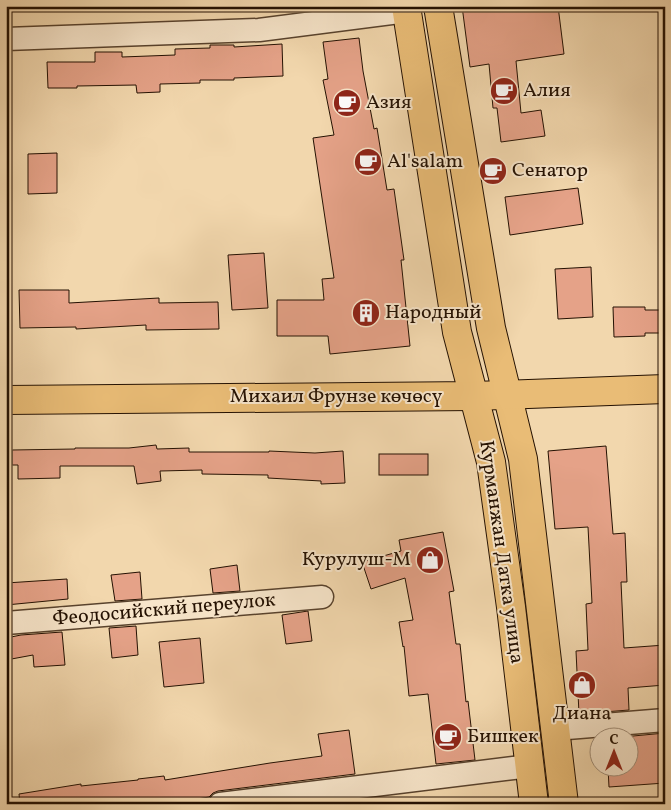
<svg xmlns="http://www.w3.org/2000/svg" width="671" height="810" viewBox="0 0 671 810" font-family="Vollkorn,serif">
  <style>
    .building { fill: #e5a288; stroke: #241102 }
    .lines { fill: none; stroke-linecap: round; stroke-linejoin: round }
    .minor-casing { stroke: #58422d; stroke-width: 25 }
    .major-casing { stroke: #241102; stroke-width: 30 }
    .minor { stroke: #f7e5ca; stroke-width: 22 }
    .major { stroke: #e9bc76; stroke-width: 28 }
    .labels { text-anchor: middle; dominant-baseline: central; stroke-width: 4; stroke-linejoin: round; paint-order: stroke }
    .poi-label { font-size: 20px; fill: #241102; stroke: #f7e5ca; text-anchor: start }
    .street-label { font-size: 20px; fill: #241102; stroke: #f7e5ca }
  </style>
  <rect width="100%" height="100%" fill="#f2d7ad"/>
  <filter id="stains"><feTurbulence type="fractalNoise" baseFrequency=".004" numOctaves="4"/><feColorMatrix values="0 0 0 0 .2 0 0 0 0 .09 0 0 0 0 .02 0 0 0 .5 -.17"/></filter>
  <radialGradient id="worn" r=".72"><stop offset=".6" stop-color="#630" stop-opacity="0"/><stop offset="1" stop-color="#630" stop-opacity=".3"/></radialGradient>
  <g class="building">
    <polygon points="462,6 558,6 564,54 516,61 521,113 541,110 545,136 501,142 497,108 493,108 489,64 470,67"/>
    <polygon points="359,38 363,71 374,129 377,128 387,190 394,189 404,260 401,260 410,346 330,354 328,336 277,336 277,300 324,300 322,279 334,278 313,138 334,135 323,80 328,79 323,42"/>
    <polygon points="282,44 283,76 234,78 234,80 200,80 200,83 160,84 160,92 137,93 136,85 77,86 77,88 48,88 47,62 95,62 95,52 122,52 122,57 175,55 175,49 210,48 210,45 234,45 234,47"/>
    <polygon points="57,153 57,193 28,194 28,154"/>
    <polygon points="578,188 583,224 510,235 505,197"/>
    <polygon points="264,253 268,308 232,310 228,255"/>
    <polygon points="591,267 593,317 558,319 555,269"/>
    <polygon points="19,290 69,290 69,303 159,298 159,303 218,302 219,329 146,330 146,325 76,329 76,327 20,328"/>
    <polygon points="613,307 645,307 645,310 665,310 665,333 645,333 645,336 614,337"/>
    <polygon points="156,445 157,449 189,448 189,452 269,452 269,451 315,453 343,451 345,483 321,484 321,481 268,478 268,475 202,474 202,470 160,471 161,481 137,484 134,466 60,466 60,478 18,479 18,465 12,465 12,450 75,449 75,448 129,448"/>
    <polygon points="606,446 613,534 625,533 627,582 621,582 624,648 665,645 665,685 628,688 629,710 579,714 576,651 588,650 586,604 592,603 588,527 555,529 548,451"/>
    <rect x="379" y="454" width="49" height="21"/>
    <polygon points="443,532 454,591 449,592 456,644 460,644 466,702 468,701 475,760 436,764 428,694 409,696 404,646 403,647 399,622 413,620 405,578 371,589 362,562 401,551 399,540"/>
    <polygon points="237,565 240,591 213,593 210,569"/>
    <polygon points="140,572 142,599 115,601 111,575"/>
    <polygon points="67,579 68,599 6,605 6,583"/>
    <polygon points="308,611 312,641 286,644 282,615"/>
    <polygon points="136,626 138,655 112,658 109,628"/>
    <polygon points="62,632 65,665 34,667 33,655 6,660 6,638 21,635"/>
    <polygon points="200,638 204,683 164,687 159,642"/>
    <polygon points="349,730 355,774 218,791 213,793 209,797 167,804 20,804 19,794 81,784 81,786 138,780 138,779 164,776 165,780 270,763 322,756 318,734"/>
    <polygon points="665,733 665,783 609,787 608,768 628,768 628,738 612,738"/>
  </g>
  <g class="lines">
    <defs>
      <g id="minor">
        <polyline points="6,39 259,30 407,11"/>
        <polyline points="6,623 322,597"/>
        <polyline points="555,729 665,720"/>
        <polyline points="220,804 530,766"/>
      </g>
      <g id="major">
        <polyline points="406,6 457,332 491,462 511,607 534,804"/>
        <polyline points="438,6 491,328 523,459 564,804"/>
        <polyline points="6,400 474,396 665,389"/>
      </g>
    </defs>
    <use href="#minor" class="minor-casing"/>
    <use href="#major" class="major-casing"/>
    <use href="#minor" class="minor"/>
    <use href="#major" class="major"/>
  </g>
  <defs>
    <symbol id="cafe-disc" viewBox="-11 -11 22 22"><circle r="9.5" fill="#8f2418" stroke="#f7e5ca"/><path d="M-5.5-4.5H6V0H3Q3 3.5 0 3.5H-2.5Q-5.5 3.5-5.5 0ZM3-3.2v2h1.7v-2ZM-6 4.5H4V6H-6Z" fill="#fff"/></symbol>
    <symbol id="building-disc" viewBox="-11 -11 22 22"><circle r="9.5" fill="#8f2418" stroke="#f7e5ca"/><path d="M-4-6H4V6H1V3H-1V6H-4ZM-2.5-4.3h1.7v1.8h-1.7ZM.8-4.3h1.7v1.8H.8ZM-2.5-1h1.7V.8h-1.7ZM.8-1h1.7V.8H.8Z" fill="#fff"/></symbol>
    <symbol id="shop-disc" viewBox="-11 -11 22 22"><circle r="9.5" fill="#8f2418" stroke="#f7e5ca"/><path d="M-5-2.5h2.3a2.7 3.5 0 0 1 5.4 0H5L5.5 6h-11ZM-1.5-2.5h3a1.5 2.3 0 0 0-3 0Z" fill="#fff"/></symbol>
  </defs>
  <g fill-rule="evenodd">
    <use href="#cafe-disc" x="488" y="75" width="32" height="32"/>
    <use href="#cafe-disc" x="331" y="87" width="32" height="32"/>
    <use href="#cafe-disc" x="352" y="146" width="32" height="32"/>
    <use href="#cafe-disc" x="477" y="155" width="32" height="32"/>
    <use href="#building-disc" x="350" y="297" width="32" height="32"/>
    <use href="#shop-disc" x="414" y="544" width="32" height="32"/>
    <use href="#shop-disc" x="566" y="669" width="32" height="32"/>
    <use href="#cafe-disc" x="432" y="721" width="32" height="32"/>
  </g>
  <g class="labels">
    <g class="poi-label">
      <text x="523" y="91">Алия</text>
      <text x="366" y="103">Азия</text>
      <text x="387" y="162">Al'salam</text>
      <text x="512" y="171">Сенатор</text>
      <text x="385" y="313">Народный</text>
      <text x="411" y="560" text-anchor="end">Курулуш-М</text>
      <text x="582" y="714" text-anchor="middle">Диана</text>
      <text x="467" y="737">Бишкек</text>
    </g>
    <g class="street-label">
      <text x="336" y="397">Михаил Фрунзе көчөсү</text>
      <text transform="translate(501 552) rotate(82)">Курманжан Датка улица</text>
      <text transform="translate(164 610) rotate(-5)">Феодосийский переулок</text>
    </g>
  </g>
  <rect width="671" height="810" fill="none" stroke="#f2d7ad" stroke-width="25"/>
  <rect x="8" y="8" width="656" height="795" fill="none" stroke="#241102" stroke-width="2.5"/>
  <rect x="12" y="12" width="646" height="785" fill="none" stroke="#241102"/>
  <g transform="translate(614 752)"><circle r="24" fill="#f7e5ca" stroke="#a3907a"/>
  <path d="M0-4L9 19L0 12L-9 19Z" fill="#8f2418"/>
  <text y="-8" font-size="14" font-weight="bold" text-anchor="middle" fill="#241102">С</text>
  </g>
  <rect width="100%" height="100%" filter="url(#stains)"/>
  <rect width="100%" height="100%" fill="url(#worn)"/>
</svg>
